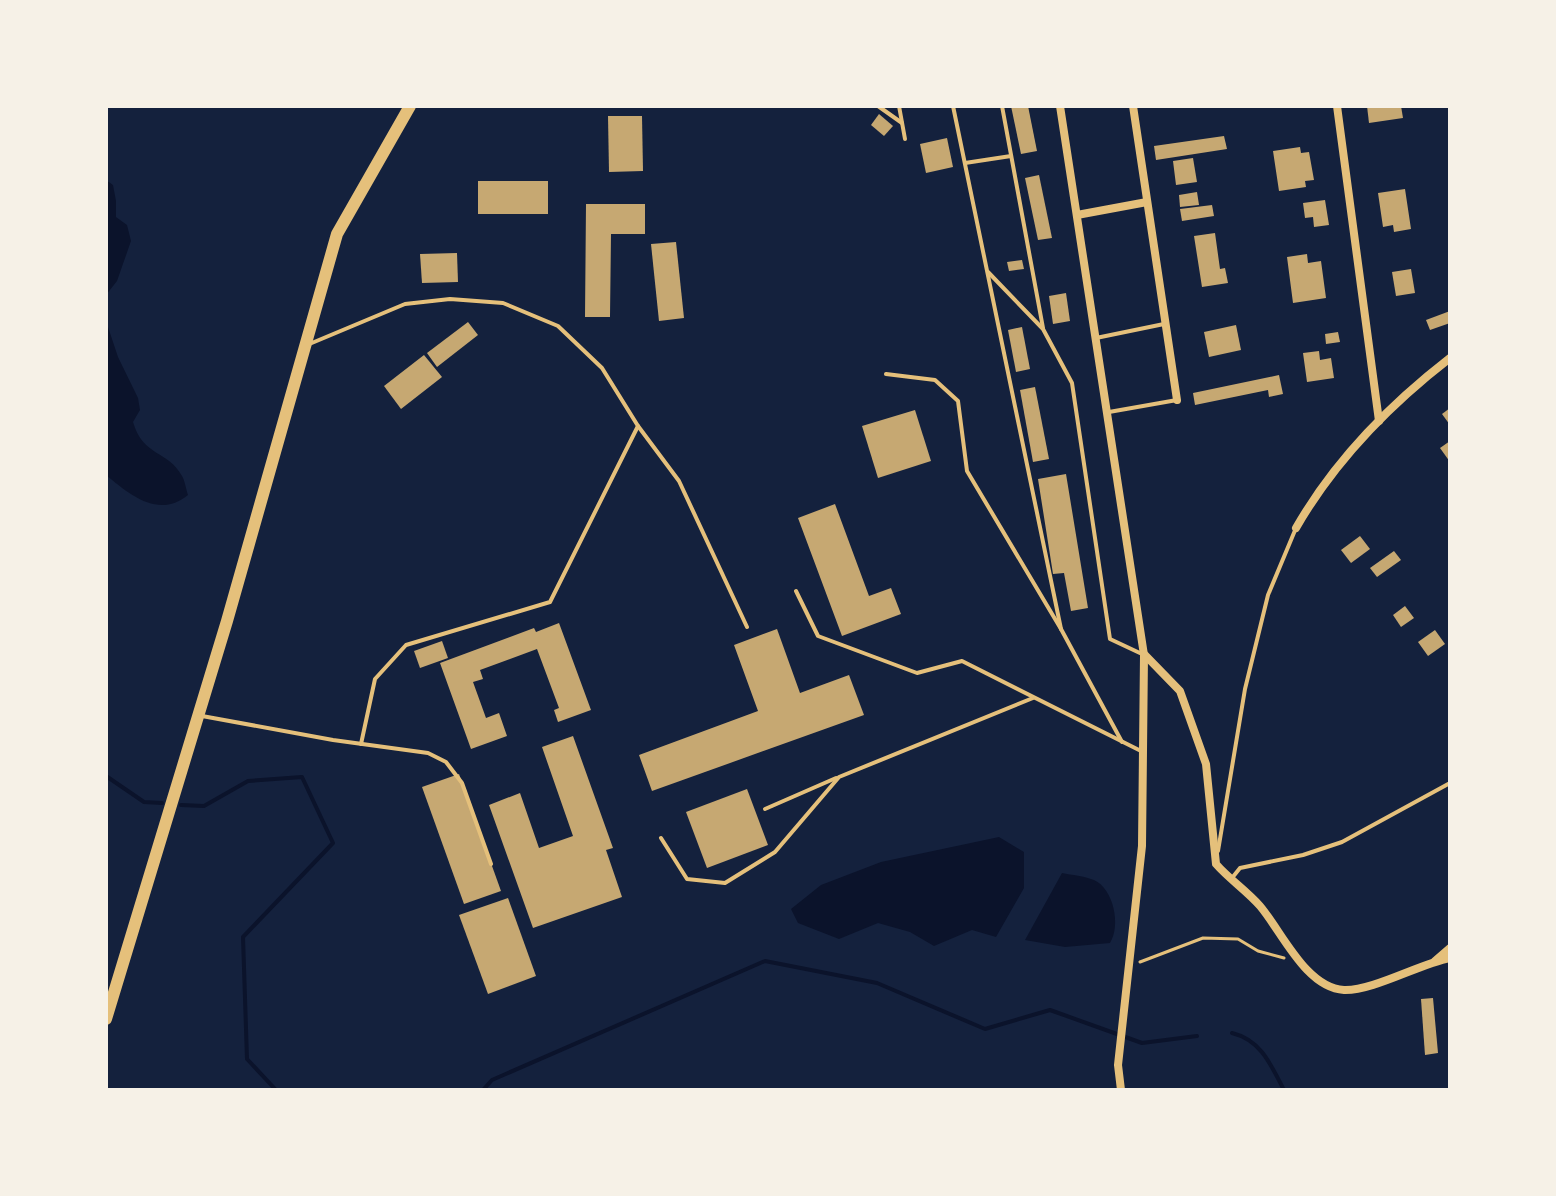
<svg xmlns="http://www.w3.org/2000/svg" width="1556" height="1196" viewBox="0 0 1556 1196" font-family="Commissioner,sans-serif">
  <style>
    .water { fill: #0b132b }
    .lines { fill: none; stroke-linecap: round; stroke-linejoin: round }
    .stream { stroke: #0b132b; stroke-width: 4 }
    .building { fill: #c6a872 }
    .path { stroke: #e5c07b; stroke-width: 3 }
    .service { stroke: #e5c07b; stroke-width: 4 }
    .minor { stroke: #e5c07b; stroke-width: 8 }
    .primary { stroke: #e5c07b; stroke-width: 12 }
  </style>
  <rect width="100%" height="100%" fill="#14213d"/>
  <g class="water">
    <polygon points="106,180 113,185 116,201 116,217 127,225 131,241 117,281 106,295"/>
    <path d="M106,321l12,36 20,41 2,12 -7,12c10,35 35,28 49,54 3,5 4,13 6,19 -29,24 -58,0 -82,-20z"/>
    <polygon points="999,837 1024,852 1024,888 996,937 972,930 934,946 910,932 878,923 839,939 798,923 791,909 821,885 881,862"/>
    <path d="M1062,873c10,2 22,3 32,7 20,9 27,46 16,63l-45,4 -40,-7z"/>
  </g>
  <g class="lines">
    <g class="stream">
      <polyline points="106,776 144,802 162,803"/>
      <polyline points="181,805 204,806 248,781 302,777 333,843 243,937 247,1059 276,1090"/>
      <path d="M1232,1033c29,7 39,32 52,57"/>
      <polyline points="483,1090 492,1080 765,961 877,983 985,1029 1050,1010 1142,1043 1197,1036"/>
    </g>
  </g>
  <g class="building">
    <polygon points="1011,106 1028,106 1037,151 1021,154"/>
    <polygon points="1367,106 1401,106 1403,118 1369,123"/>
    <polygon points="879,114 893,126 884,136 871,125"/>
    <polygon points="608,116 642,116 643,171 609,172"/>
    <polygon points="1224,136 1227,149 1156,160 1154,146"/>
    <polygon points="947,138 953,167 926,173 920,144"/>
    <polygon points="1300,147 1301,153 1309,152 1314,180 1305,181 1306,187 1279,191 1273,151"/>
    <polygon points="1193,158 1197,182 1176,185 1173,161"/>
    <polygon points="1039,175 1052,238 1038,240 1025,178"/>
    <rect x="478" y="181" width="70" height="33"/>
    <polygon points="1405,189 1411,229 1394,232 1393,225 1383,227 1378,193"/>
    <polygon points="1197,192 1199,205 1180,207 1179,195"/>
    <polygon points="1325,200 1329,225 1314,227 1313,217 1305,218 1303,203"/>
    <polygon points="586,204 645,204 645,234 611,234 610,317 585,317"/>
    <polygon points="1212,205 1214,216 1182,221 1180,209"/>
    <polygon points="1215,233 1220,269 1225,268 1228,283 1202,287 1194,236"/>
    <polygon points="676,242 684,318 659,321 651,244"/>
    <polygon points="457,253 458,282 422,283 420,254"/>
    <polygon points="1307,254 1308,263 1321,261 1326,298 1293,303 1287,257"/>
    <polygon points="1022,260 1024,269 1009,271 1007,262"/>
    <polygon points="1411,269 1415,293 1396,296 1392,272"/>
    <polygon points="1066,293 1070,321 1053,324 1049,296"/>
    <polygon points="1450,311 1450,323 1430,330 1426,320"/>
    <polygon points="468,322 478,335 437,367 427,353"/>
    <polygon points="1236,325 1241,350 1209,357 1204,332"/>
    <polygon points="1022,327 1030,369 1016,372 1008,330"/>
    <polygon points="1338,332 1340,342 1326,344 1325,334"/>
    <polygon points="1319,351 1320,360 1331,358 1334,378 1307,382 1303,353"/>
    <polygon points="424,355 442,377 401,409 384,386"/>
    <polygon points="1279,375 1283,394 1269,397 1268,390 1195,405 1193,393"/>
    <polygon points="1035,387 1049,459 1033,462 1020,390"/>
    <polygon points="1450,408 1450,425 1442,414"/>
    <polygon points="915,410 931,461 878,478 862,426"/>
    <polygon points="1450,441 1450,462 1440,448"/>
    <polygon points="1066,474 1088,608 1071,611 1064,573 1053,574 1038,479"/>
    <polygon points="835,504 869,596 891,588 901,614 842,636 798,518"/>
    <polygon points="1360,536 1370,549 1351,563 1341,550"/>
    <polygon points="1394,551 1401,560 1377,577 1370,568"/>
    <polygon points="1405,606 1414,618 1401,627 1393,615"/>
    <polygon points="559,623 591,710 558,722 554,710 559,708 537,649 480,670 483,679 473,682 486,718 499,713 507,736 471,749 440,663 534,628 536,632"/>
    <polygon points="777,629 800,693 849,675 864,715 652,791 639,755 758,711 734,645"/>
    <polygon points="1435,630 1445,644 1428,656 1418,642"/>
    <polygon points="442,641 448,658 420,668 414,651"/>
    <polygon points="573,736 613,848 606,850 622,897 533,928 489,805 520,793 539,848 573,836 542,747"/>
    <polygon points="459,774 501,891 464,904 422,787"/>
    <polygon points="747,789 768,845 707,868 686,812"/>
    <polygon points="508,898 536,976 488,994 459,915"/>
    <polygon points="1433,998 1438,1053 1425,1055 1421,999"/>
  </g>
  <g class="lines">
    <polyline class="path" points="1140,962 1203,938 1238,939 1258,951 1284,958"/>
    <g class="service">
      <polyline points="878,106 902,123"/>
      <polyline points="899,106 905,139"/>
      <polyline points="953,106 1061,629"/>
      <polyline points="1002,106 1043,328"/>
      <polyline points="965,163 1011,156"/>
      <polyline points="988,272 1043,329 1072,383 1110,639 1142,654"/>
      <polyline points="1096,338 1164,324"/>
      <polyline points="307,345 405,304 450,299 503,303 558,326 602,368 638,426 679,481 747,627"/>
      <polyline points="886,374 935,380 958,401 967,471 1061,629 1122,742"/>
      <polyline points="1109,412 1177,400"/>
      <polyline points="796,591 818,636 917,673 962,661 1141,751"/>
      <polyline points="202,716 333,740 428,753 446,762 462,783 491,864"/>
      <polyline points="361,744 375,679 406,645 550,602 638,426"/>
      <polyline points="765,809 836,778"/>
      <polyline points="661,838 687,879 725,883 775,852 839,777 1033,698"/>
      <polyline points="1218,851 1245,689 1268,595 1296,528"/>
      <polyline points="1232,878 1240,868 1303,855 1342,842 1450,783"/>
    </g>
    <g class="minor">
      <polyline points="1060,106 1144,655 1142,846 1118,1065 1121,1090"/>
      <polyline points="1133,106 1177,400"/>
      <polyline points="1337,106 1379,421"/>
      <polyline points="1077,215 1147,202"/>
      <path d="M1296,528c39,-68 92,-122 154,-170"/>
      <path d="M1145,655l35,36 26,73 10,100c13,15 31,27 44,42 22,26 46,82 84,84 29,1 75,-26 106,-32"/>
      <polyline points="1435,961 1450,948"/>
    </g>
    <polyline class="primary" points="106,1019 227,621 337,234 410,106"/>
  </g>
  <rect width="1556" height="1196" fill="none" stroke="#f6f1e7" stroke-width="216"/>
</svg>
